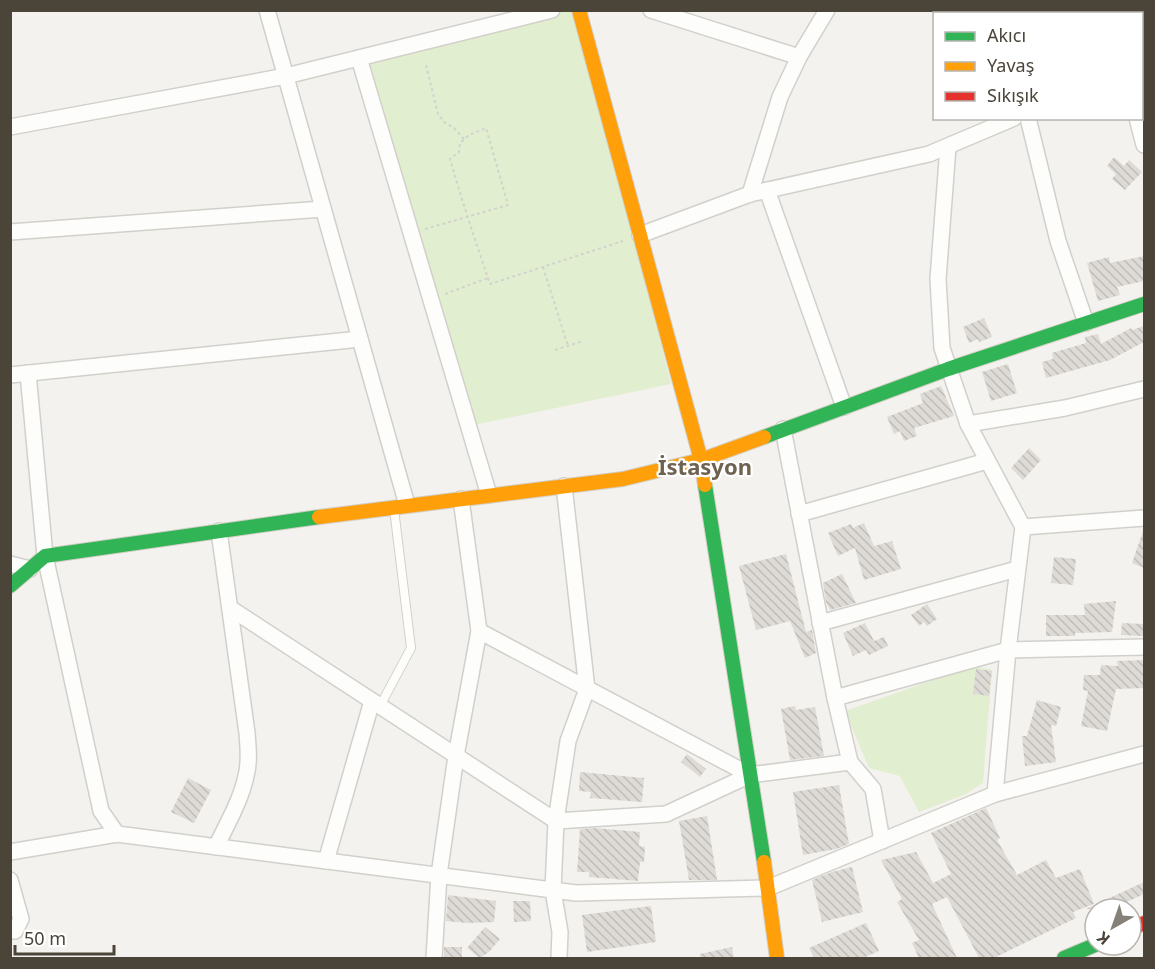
<svg xmlns="http://www.w3.org/2000/svg" width="1155" height="969" viewBox="0 0 1155 969" font-family="'Noto Sans',sans-serif">
  <style>
    .green { fill: #e1eecf }
    .building { fill: url(#building-back-hatch) }
    .lines { fill: none; stroke-linecap: round; stroke-linejoin: round }
    .lane-casing { stroke: #d2d0cb; stroke-width: 10 }
    .street-casing { stroke: #d2d0cb; stroke-width: 18 }
    .fast-casing { stroke: #d3cfc5; stroke-width: 16 }
    .slow-casing { stroke: #d3cfc5; stroke-width: 16 }
    .jam-casing { stroke: #d3cfc5; stroke-width: 16 }
    .path { stroke: #d3d2cc; stroke-width: 2; stroke-dasharray: 3 3; stroke-linecap: butt }
    .lane { stroke: #fdfdfc; stroke-width: 8 }
    .street { stroke: #fdfdfc; stroke-width: 15 }
    .fast { stroke: #30b455; stroke-width: 14 }
    .slow { stroke: #ff9f0a; stroke-width: 14 }
    .jam { stroke: #e5322d; stroke-width: 14 }
    .labels { text-anchor: middle; dominant-baseline: central; stroke-width: 4.5; stroke-linejoin: round; paint-order: stroke }
    .district-label { font-size: 22px; font-weight: bold; fill: #6e6250; stroke: #fff }
  </style>
  <defs>
    <pattern id="building-back-hatch" width="6" height="6" patternUnits="userSpaceOnUse" patternTransform="scale(1.5)"><rect width="6" height="6" fill="#dedbd6"/><path d="M-1 5l2 2M0 0l6 6M5-1l2 2" fill="none" stroke="#c0bdb8"/></pattern>
  </defs>
  <rect width="100%" height="100%" fill="#f4f2ee"/>
  <g class="green">
    <polygon points="552,11 579,11 671,384 469,426 359,58"/>
    <polygon points="973,666 992,670 983,783 966,794 919,812 900,776 869,768 845,711"/>
  </g>
  <g class="building">
    <polygon points="1114,157 1124,166 1129,160 1142,172 1125,190 1112,179 1116,174 1107,166"/>
    <polygon points="1144,256 1144,281 1117,287 1120,295 1098,301 1087,263 1109,257 1110,263"/>
    <polygon points="984,318 992,337 979,342 978,339 969,343 963,327"/>
    <polygon points="1144,326 1144,342 1110,360 1046,378 1042,362 1053,359 1052,353 1086,343 1085,337 1098,334 1101,344 1131,328 1132,330"/>
    <polygon points="1008,364 1017,393 991,401 982,372"/>
    <polygon points="941,386 954,416 914,428 917,436 904,441 900,431 894,434 887,417 923,403 920,394"/>
    <polygon points="1029,448 1041,460 1023,480 1011,468"/>
    <polygon points="864,523 874,546 892,541 901,569 864,580 855,548 838,556 828,533 851,524 853,528"/>
    <polygon points="1143,531 1144,532 1144,568 1132,563"/>
    <polygon points="786,554 806,632 812,630 816,653 805,658 790,621 756,630 739,566"/>
    <polygon points="1054,557 1076,559 1073,585 1051,583"/>
    <polygon points="842,574 856,603 830,610 826,602 823,583"/>
    <polygon points="1116,601 1112,632 1075,633 1075,636 1046,636 1046,615 1085,615 1084,604"/>
    <polygon points="927,604 937,619 927,626 924,622 919,626 911,615"/>
    <polygon points="865,623 874,641 884,637 888,646 869,655 866,650 853,656 843,633"/>
    <polygon points="1122,623 1144,624 1144,636 1121,635"/>
    <polygon points="1144,660 1144,688 1116,689 1107,731 1081,726 1088,691 1083,690 1084,675 1100,675 1101,665 1118,666 1117,661"/>
    <polygon points="976,669 992,671 989,696 973,694"/>
    <polygon points="1037,700 1061,707 1056,726 1051,725 1056,762 1025,766 1022,736 1027,736"/>
    <polygon points="795,706 796,710 815,707 824,756 790,760 781,709"/>
    <polygon points="687,754 706,769 700,777 681,762"/>
    <polygon points="580,772 644,778 642,802 590,798 591,792 579,791"/>
    <polygon points="188,778 211,790 194,823 171,812"/>
    <polygon points="839,785 849,844 836,849 803,855 793,792"/>
    <polygon points="986,808 1000,838 997,840 1017,875 1046,860 1056,878 1080,869 1094,904 1073,912 1076,918 994,958 979,958 947,897 932,904 957,958 919,958 912,943 919,940 897,902 902,899 881,860 916,852 933,883 951,874 931,833"/>
    <polygon points="707,816 717,880 689,880 679,821"/>
    <polygon points="594,828 640,832 639,846 645,847 644,862 640,862 638,881 589,877 589,872 577,872 580,829"/>
    <polygon points="852,867 863,912 822,922 812,880 832,872"/>
    <polygon points="1144,882 1144,894 1112,909 1086,909"/>
    <polygon points="448,895 496,901 494,922 468,923 446,921"/>
    <polygon points="513,901 530,901 531,921 514,922"/>
    <polygon points="651,906 656,942 587,952 582,915"/>
    <polygon points="866,923 879,951 863,958 814,958 809,948"/>
    <polygon points="485,927 500,939 489,952 480,958 467,948"/>
    <rect x="444" y="947" width="18" height="11"/>
    <polygon points="732,947 734,958 700,958 700,954"/>
  </g>
  <g class="lines">
    <defs>
      <polyline id="lane" points="380,706 411,648 394,509"/>
      <g id="street">
        <polyline points="267,10 407,505"/>
        <polyline points="651,10 799,57"/>
        <polyline points="993,10 994,14"/>
        <polyline points="359,58 489,495"/>
        <polyline points="1142,65 1144,63"/>
        <polyline points="1028,118 1058,241 1086,323"/>
        <polyline points="1137,118 1144,145"/>
        <polyline points="10,127 286,76 552,10"/>
        <polyline points="948,147 938,279 942,348 968,424 1023,527 1008,650 995,794"/>
        <polyline points="767,190 844,407"/>
        <polyline points="750,194 780,97 799,57 827,10"/>
        <polyline points="10,232 323,209"/>
        <polyline points="640,235 750,194 929,154 1014,118"/>
        <polyline points="28,373 45,556 101,811 117,834 576,893 768,888 995,794 1144,754"/>
        <polyline points="10,375 360,339"/>
        <polyline points="968,424 1065,408 1144,389"/>
        <polyline points="783,429 835,698 850,762 873,789 882,841"/>
        <polyline points="799,514 987,461"/>
        <polyline points="1023,527 1144,518"/>
        <polyline points="10,564 30,569"/>
        <polyline points="230,608 556,821 666,814 750,775 850,762"/>
        <polyline points="820,623 1017,569"/>
        <polyline points="479,631 750,775"/>
        <polyline points="835,698 1008,650 1144,647"/>
        <path d="M216,847c11,-23 25,-47 30,-71 4,-15 2,-29 1,-43l-28,-202"/>
        <polyline points="10,852 117,834"/>
        <polyline points="326,861 372,701"/>
        <polyline points="10,880 21,919 15,931 10,931"/>
        <polyline points="434,958 439,875 456,756 479,631 461,499"/>
        <polyline points="559,958 560,932 553,890 556,821 568,741 587,689 564,486"/>
      </g>
      <g id="fast">
        <polyline points="764,437 948,369 1144,304"/>
        <polyline points="705,485 764,862"/>
        <polyline points="10,586 45,556 319,517"/>
        <polyline points="1064,958 1095,945"/>
      </g>
      <g id="slow">
        <polyline points="579,10 701,460 705,485"/>
        <polyline points="319,517 623,479 701,460 764,437"/>
        <polyline points="764,862 777,958"/>
      </g>
      <polyline id="jam" points="1131,929 1144,923"/>
    </defs>
    <use href="#lane" class="lane-casing"/>
    <use href="#street" class="street-casing"/>
    <use href="#fast" class="fast-casing"/>
    <use href="#slow" class="slow-casing"/>
    <use href="#jam" class="jam-casing"/>
    <g class="path">
      <polyline points="426,65 438,114 444,122 454,128 464,139"/>
      <path d="M425,229l83,-24 -22,-77 -17,7 -9,8 -1,9 -9,7c12,42 26,84 40,125l133,-43"/>
      <polyline points="543,267 568,346"/>
      <polyline points="445,294 488,278"/>
      <polyline points="555,350 583,341"/>
    </g>
    <use href="#lane" class="lane"/>
    <use href="#street" class="street"/>
    <use href="#fast" class="fast"/>
    <use href="#slow" class="slow"/>
    <use href="#jam" class="jam"/>
  </g>
  <g class="labels">
    <g class="district-label">
      <text x="705" y="466">İstasyon</text>
    </g>
  </g>
  <rect width="1155" height="969" fill="none" stroke="#4b4439" stroke-width="24"/>
  <rect x="933" y="12" width="210" height="108" fill="#ffffff" stroke="#b7b4b0" stroke-width="1.5"/>
  <rect x="945" y="32" width="30" height="9" fill="#30b455" stroke="#b7b4b0" stroke-width="1.5"/>
  <text x="987" y="42" font-size="18" fill="#4b4439">Akıcı</text>
  <rect x="945" y="62" width="30" height="9" fill="#ff9f0a" stroke="#b7b4b0" stroke-width="1.5"/>
  <text x="987" y="72" font-size="18" fill="#4b4439">Yavaş</text>
  <rect x="945" y="92" width="30" height="9" fill="#e5322d" stroke="#b7b4b0" stroke-width="1.5"/>
  <text x="987" y="102" font-size="18" fill="#4b4439">Sıkışık</text>
  <g transform="translate(1113 927) rotate(220)"><circle r="28" fill="#ffffff" stroke="#b7b4b0" stroke-width="1.5"/>
  <path d="M0-4.5L10 22L0 15L-10 22Z" fill="#868178"/>
  <text y="-9" font-size="16" font-weight="bold" text-anchor="middle" fill="#4b4439">K</text>
  </g>
  <path d="M15 945v9h99v-9" fill="none" stroke="#4b4439" stroke-width="3"/>
  <text x="24" y="945" font-size="18" fill="#4b4439" stroke="#ffffff" stroke-width="4.5" paint-order="stroke">50 m</text>
</svg>
